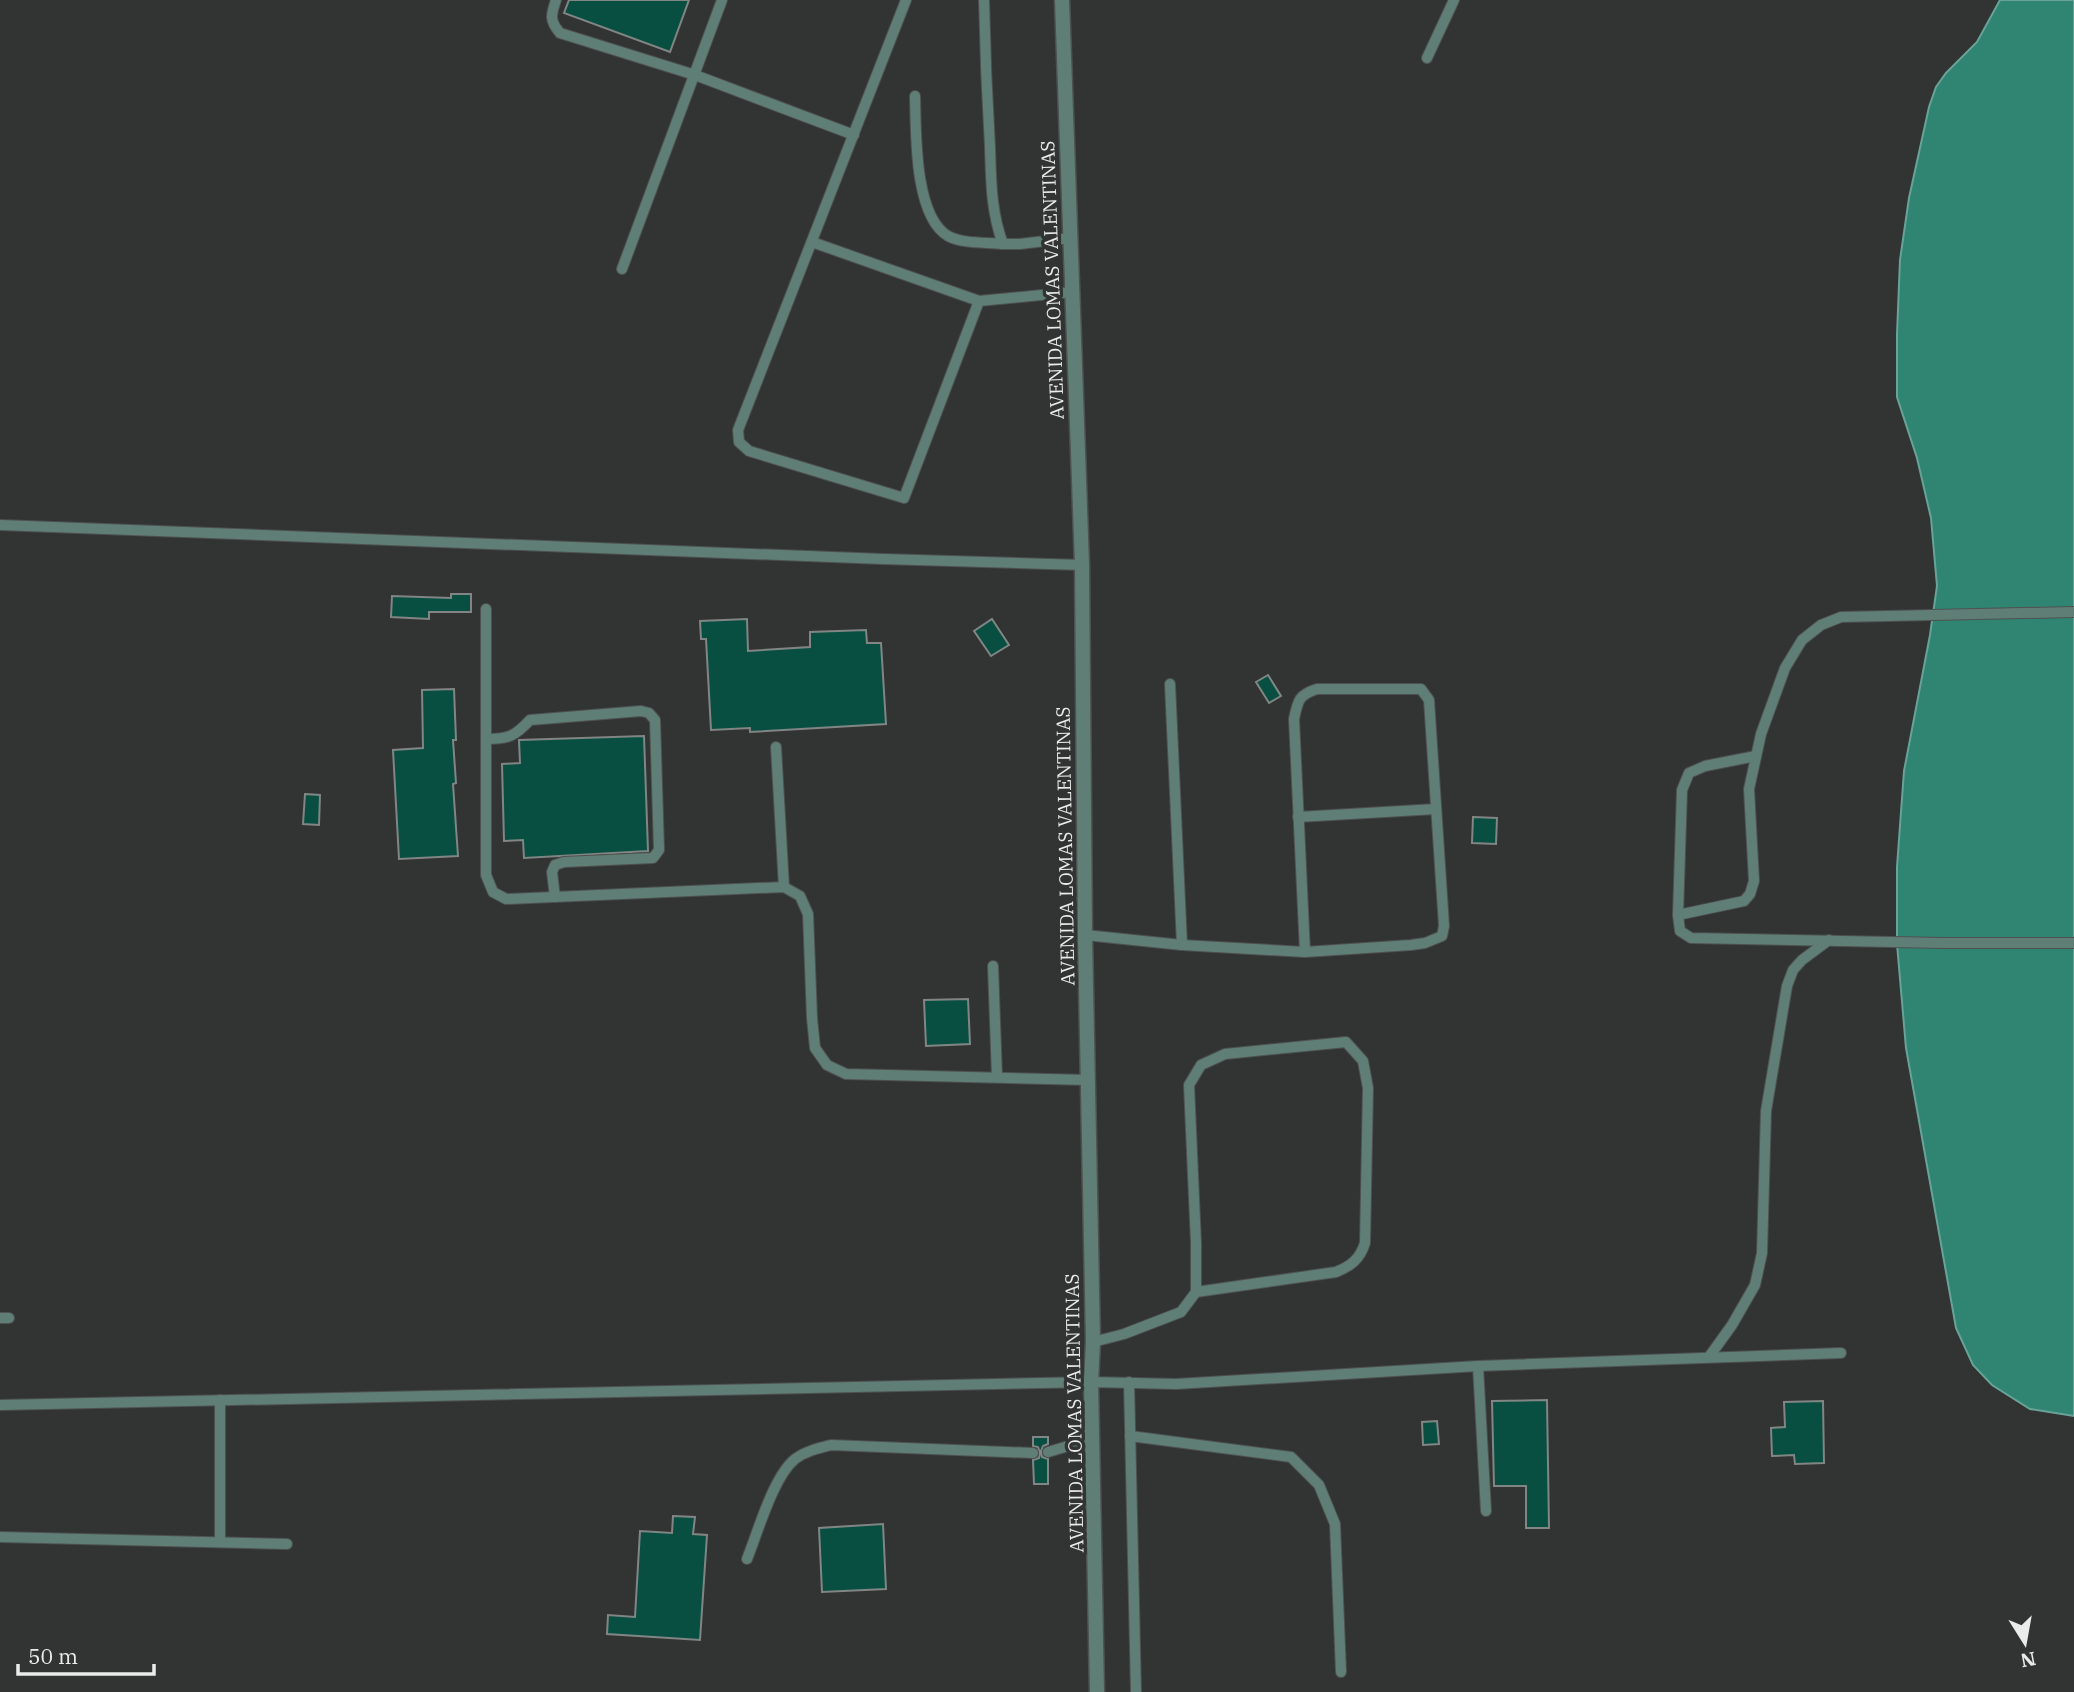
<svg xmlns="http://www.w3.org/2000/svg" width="2074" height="1692" viewBox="0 0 2074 1692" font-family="'IBM Plex Serif',serif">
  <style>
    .water { fill: #308472; stroke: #68a397; stroke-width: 2 }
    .building { fill: #084f42; stroke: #818584; stroke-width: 2 }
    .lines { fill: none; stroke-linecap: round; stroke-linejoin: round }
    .lane-casing { stroke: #4f5151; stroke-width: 12 }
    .street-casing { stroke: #4f5151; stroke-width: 17 }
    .lane { stroke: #5f7f76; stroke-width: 10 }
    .street { stroke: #5f7f76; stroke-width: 14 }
    .labels { text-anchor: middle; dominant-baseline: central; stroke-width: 7; stroke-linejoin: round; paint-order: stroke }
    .street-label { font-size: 19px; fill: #eaecec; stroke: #313433 }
  </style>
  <rect width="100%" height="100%" fill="#313433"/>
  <polygon class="water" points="2000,0 2074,0 2074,1416 2030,1409 1992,1385 1973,1365 1956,1328 1906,1048 1897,944 1897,867 1904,771 1930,635 1937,586 1931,518 1917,458 1897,397 1897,334 1900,260 1909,198 1929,107 1936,87 1946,73 1977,42"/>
  <g class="building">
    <polygon points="569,0 689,0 670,52 564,13"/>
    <polygon points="451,594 471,594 471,612 429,612 429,619 391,617 392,596 451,598"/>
    <polygon points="747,619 748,651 810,647 810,632 866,630 867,643 881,643 886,724 750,732 750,728 711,730 706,639 701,639 700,621"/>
    <polygon points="992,619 1009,645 991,656 974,631"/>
    <polygon points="1268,675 1281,696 1269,703 1256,682"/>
    <polygon points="454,689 456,740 453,740 456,783 453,784 458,856 399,859 393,750 423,748 422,690"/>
    <polygon points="644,736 648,851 524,858 523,840 504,841 502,764 520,763 519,740"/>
    <polygon points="305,794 320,795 319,825 303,824"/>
    <polygon points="1473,817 1497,818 1496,844 1472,843"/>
    <polygon points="968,999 970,1044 926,1046 924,1000"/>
    <polygon points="1547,1400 1549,1528 1526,1528 1526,1486 1494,1486 1492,1401"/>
    <polygon points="1823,1401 1824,1463 1795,1464 1794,1455 1772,1456 1771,1428 1785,1427 1784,1402"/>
    <polygon points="1437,1421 1439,1444 1423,1445 1422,1422"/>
    <polygon points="1033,1437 1048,1437 1048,1444 1043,1446 1041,1451 1042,1457 1048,1459 1048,1484 1034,1484 1033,1460 1039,1458 1040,1453 1038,1447 1033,1446"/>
    <polygon points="673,1516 695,1517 693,1534 707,1535 700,1640 607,1634 608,1615 635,1617 640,1531 672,1533"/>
    <polygon points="883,1524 886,1589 822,1592 819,1528"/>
  </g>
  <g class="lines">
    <defs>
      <g id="lane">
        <path d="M556,0c-5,15 -7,20 4,33l135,42 159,60"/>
        <polyline points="906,0 738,430 739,442 749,451 904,498 979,301 1072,292"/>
        <path d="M984,0c1,49 3,98 6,147 1,33 1,65 13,97h17l50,-6"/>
        <polyline points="1427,58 1454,0"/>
        <path d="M915,96c1,36 -1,120 33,140 15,8 38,6 55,8"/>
        <polyline points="812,242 979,301"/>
        <polyline points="622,269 722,0"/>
        <polyline points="0,525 883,559 1082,565"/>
        <polyline points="486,609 486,875 493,892 506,899 784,887 800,896 808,914 812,1018 815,1048 827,1065 846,1074 1089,1080"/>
        <polyline points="2074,612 1841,617 1821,625 1802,640 1785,668 1761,734 1749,789 1754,881 1750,894 1744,901 1678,915 1680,931 1691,938 1943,943 2074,943"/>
        <polyline points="1170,684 1182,945"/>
        <path d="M487,739c22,0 28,-3 43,-19l111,-9 8,2 6,7 4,130 -6,8 -89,4 -9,3 -3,7 3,25"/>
        <polyline points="776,747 784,887"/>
        <polyline points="1298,817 1436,809"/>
        <polyline points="1678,915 1682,790 1689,773 1705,766 1756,756"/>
        <path d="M1085,935l97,10 123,7 106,-7 14,-2 17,-7 2,-10 -15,-226 -8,-11h-104c-19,6 -19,12 -23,30l11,233"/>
        <polyline points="993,966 997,1077"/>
        <polyline points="0,1318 9,1318"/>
        <path d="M1093,1342l31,-8 57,-22 15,-20v-49l-7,-158 12,-20 24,-11 121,-12 17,19 5,27 -3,155c-5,16 -14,23 -29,29l-140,20"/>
        <polyline points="1709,1357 1732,1325 1755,1285 1762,1253 1766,1111 1787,986 1793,970 1802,960 1829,940"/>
        <polyline points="1478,1366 1486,1511"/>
        <polyline points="1129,1382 1136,1692"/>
        <polyline points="220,1400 220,1542"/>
        <polyline points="0,1405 1091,1382 1176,1384 1478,1366 1841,1353"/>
        <polyline points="1130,1436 1291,1457 1319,1485 1335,1524 1341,1672"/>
        <polyline points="1048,1452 1092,1439"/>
        <polyline points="0,1537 287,1544"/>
        <path d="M747,1559c11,-27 26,-82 48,-100 11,-8 24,-11 36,-14l202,8"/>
      </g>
      <polyline id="street" points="1062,0 1082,565 1085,935 1093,1342 1091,1382 1097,1692"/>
    </defs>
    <use href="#lane" class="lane-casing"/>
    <use href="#street" class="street-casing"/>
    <use href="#lane" class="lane"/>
    <use href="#street" class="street"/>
  </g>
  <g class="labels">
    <g class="street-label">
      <text transform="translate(1052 280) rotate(-92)">AVENIDA LOMAS VALENTINAS</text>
      <text transform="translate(1065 846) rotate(-91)">AVENIDA LOMAS VALENTINAS</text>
      <text transform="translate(1074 1413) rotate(-91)">AVENIDA LOMAS VALENTINAS</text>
    </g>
  </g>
  <g transform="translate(2025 1643) rotate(169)" stroke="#313433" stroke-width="5" paint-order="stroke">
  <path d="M0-5L12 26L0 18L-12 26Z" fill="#eaecec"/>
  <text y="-10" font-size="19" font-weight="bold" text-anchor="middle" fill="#eaecec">N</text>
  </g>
  <path d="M18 1664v10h136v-10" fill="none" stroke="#eaecec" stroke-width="3.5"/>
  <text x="28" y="1664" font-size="21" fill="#eaecec" stroke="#313433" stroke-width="5" paint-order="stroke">50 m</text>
</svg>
